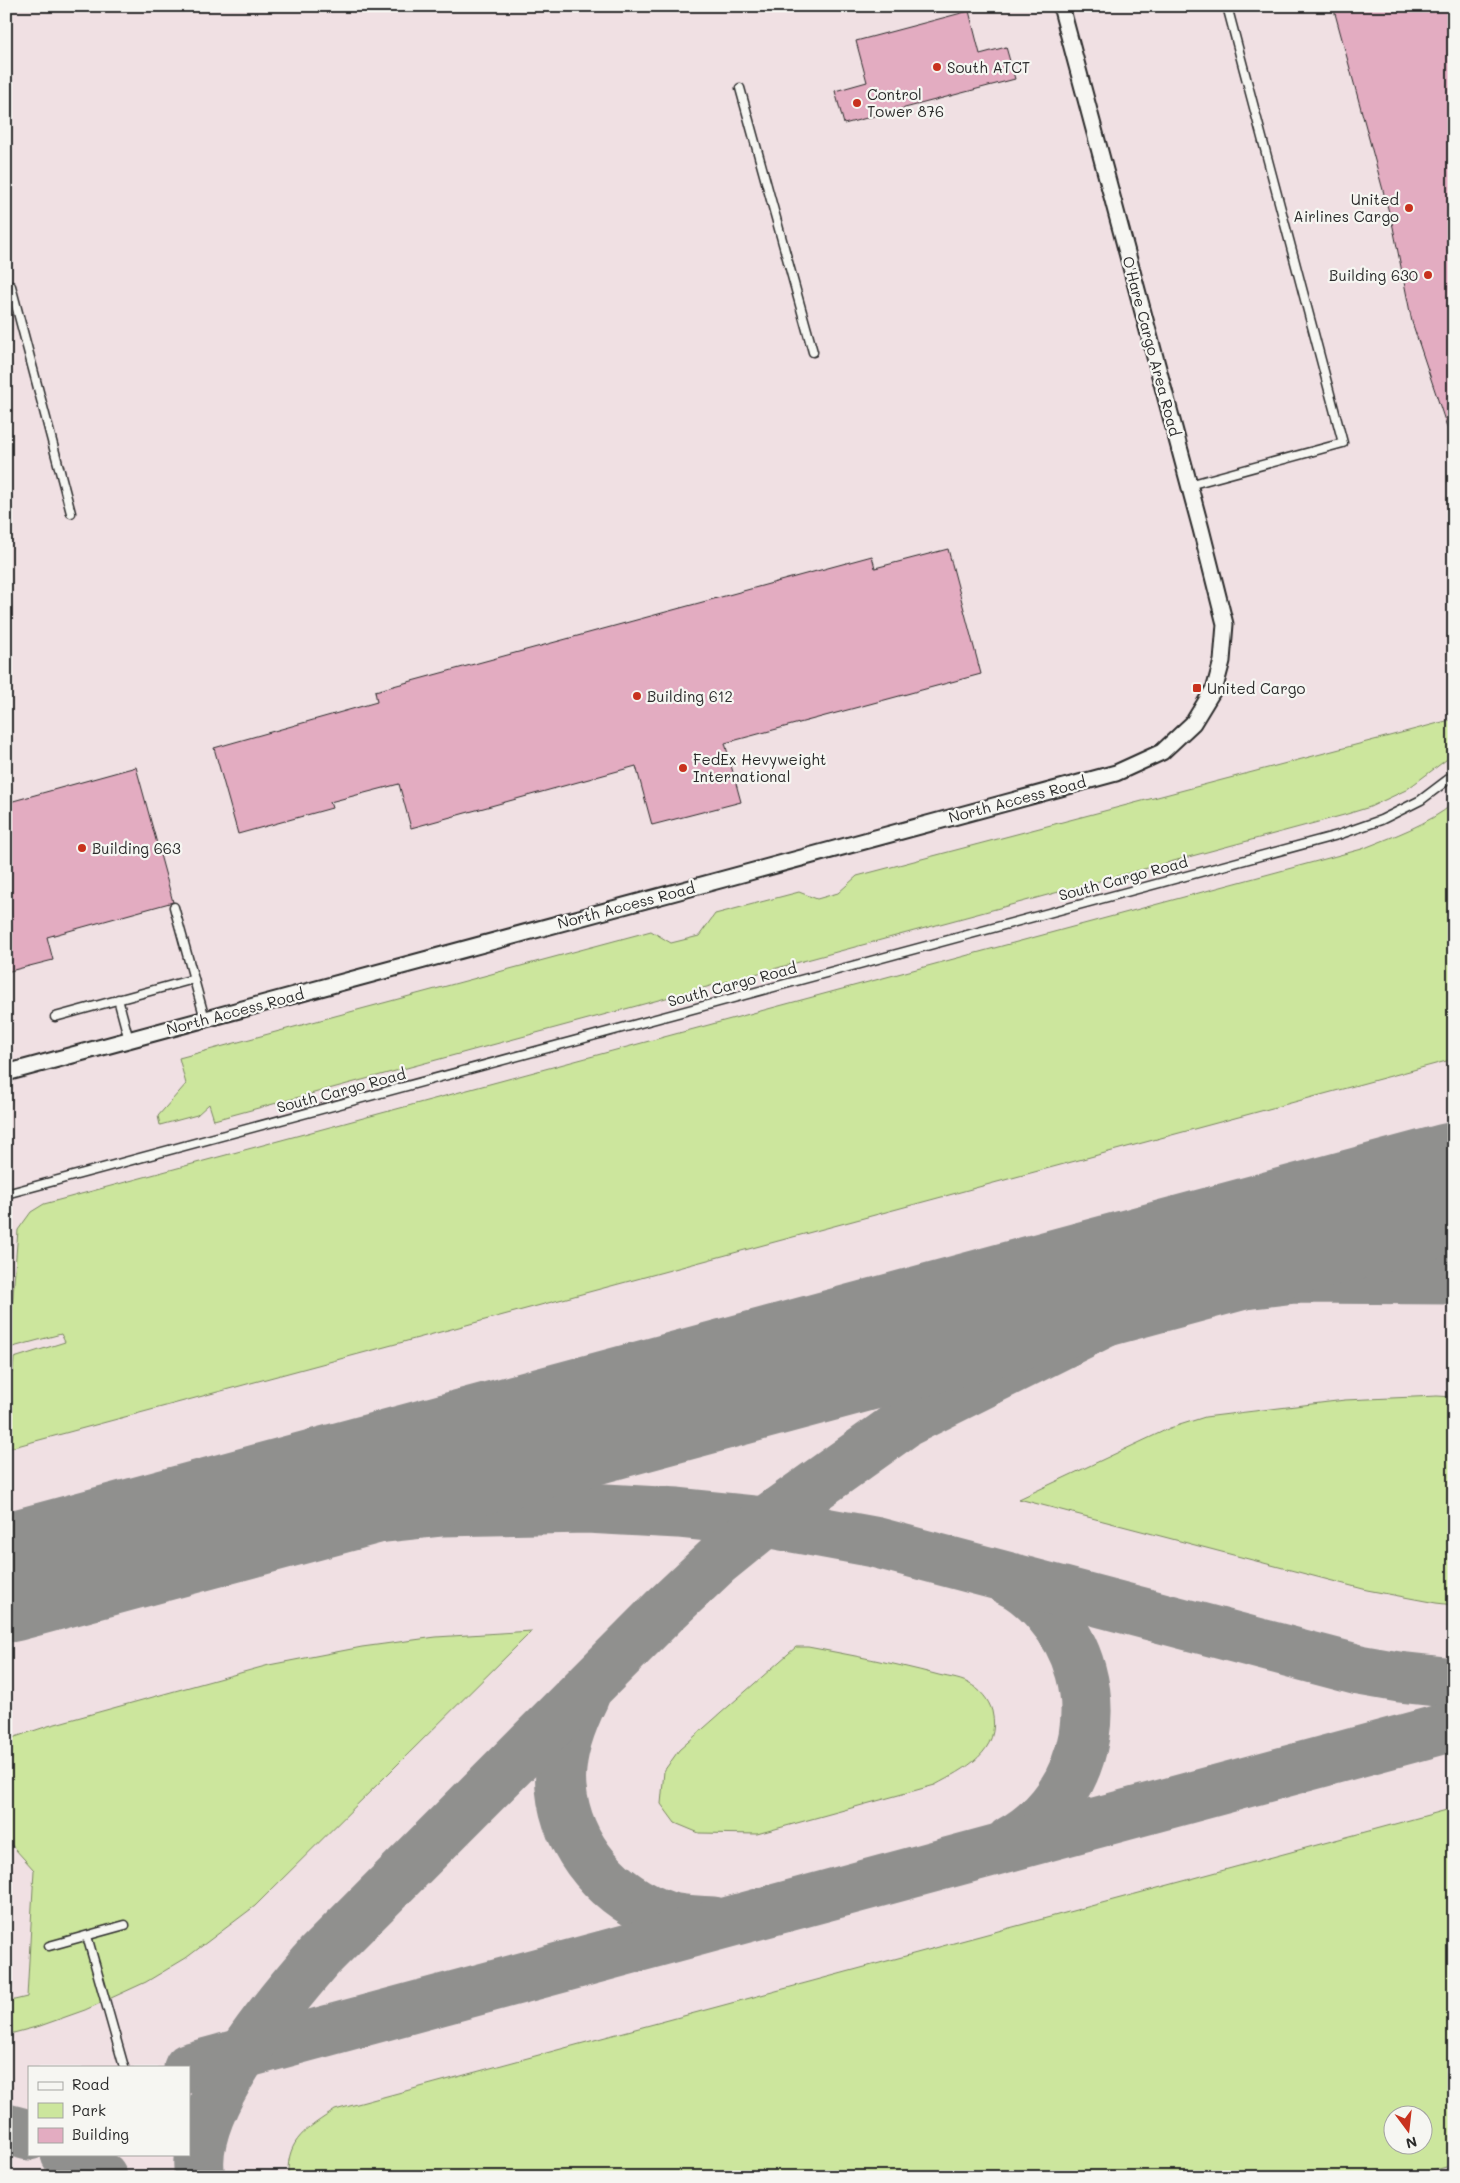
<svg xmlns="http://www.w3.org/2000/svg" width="1460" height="2183" viewBox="0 0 1460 2183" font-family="Mali,sans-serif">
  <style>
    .built { fill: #f0e0e3; fill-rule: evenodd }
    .green { fill: #cce69d; stroke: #7c8864; fill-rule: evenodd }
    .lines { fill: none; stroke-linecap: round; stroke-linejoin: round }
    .taxiway { stroke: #90908e; stroke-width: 51 }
    .runway { stroke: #90908e; stroke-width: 129 }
    .building { fill: #e3acc1; stroke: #2b2b2b }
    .service-casing { stroke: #2b2b2b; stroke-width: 11 }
    .minor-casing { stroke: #2b2b2b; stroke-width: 19 }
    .service { stroke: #f6f6f2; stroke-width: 8 }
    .minor { stroke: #f6f6f2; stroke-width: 15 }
    .poi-dot { fill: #c8321e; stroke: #f6f6f2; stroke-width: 2 }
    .labels { text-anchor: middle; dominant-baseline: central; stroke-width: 4.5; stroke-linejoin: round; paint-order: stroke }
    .poi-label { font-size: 15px; fill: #2b2b2b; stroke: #f6f6f2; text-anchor: start }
    .street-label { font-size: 15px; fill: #2b2b2b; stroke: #f6f6f2 }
  </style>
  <rect width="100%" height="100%" fill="#f6f6f2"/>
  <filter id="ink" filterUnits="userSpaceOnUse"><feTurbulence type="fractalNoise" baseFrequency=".02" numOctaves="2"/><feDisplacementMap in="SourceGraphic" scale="10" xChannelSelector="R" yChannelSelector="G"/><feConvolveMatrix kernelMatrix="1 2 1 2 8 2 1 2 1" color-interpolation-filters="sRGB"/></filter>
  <g filter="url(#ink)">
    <path class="built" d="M6,6h1448v2171h-1448zM29,2067h160v87h-160zM1392,2116h30v30h-30z"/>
    <g class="green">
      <polygon points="1454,719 1454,754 1406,790 1370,807 1344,815 214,1120 209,1104 197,1115 160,1125 158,1116 186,1084 179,1058 651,931 671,943 699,936 715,914 799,892 817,899 838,893 857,876"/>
      <path d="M1454,803v256l-1448,390v-76l7,-1 1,-14 51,-16 -4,-8 -52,14 9,-118 13,-18 13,-8 1318,-355c32,-13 65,-24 92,-46z"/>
      <polygon points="1437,1396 1454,1397 1454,1605 1436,1603 1367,1590 1019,1499 1170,1428 1205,1417 1345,1400"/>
      <polygon points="532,1631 255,1906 186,1958 146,1982 85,2010 40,2026 6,2035 6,2002 27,1997 34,1870 6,1839 6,1740 48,1726 269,1665 362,1647 436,1637"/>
      <path d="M796,1647h12c43,8 85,16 127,27 10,3 24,4 33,9 12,6 21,17 24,28 10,41 -28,58 -57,74l-178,49 -58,-1 -24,-10 -14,-19 3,-33 15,-21z"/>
      <path d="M1454,1808v357l-45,12h-1120l-1,-2c-1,-37 19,-46 47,-65zM1392,2116h30v30h-30z"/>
    </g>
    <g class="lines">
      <g class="taxiway">
        <polyline points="1227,1286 1295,1278 1454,1279"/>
        <polyline points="840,1352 1107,1303"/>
        <path d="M1008,1580c16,7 30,20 41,33 62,70 44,182 -38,228"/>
        <polyline points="6,1583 257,1531 442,1511 587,1508 678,1513 765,1522 874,1542 1359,1670 1399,1677 1454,1683"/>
        <path d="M584,1696c-14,28 -26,60 -23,92 6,61 50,110 106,129 15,4 31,4 46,5"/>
        <polyline points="189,2068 1454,1726"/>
        <polyline points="6,2129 29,2135"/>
        <polyline points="66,2154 102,2177"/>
        <path d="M200,2177c-13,-68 77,-171 119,-220l346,-347 52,-49 48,-39 140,-100 250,-125 133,-54 166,-53"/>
      </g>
      <polyline class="runway" points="6,1578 1454,1187"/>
    </g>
    <g class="building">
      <polygon points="1333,6 1454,6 1454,439 1451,439 1412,322 1393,227"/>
      <polygon points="969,11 980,54 1006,47 1015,79 844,124 835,91 867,82 856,41"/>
      <polygon points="948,549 981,674 725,743 741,802 652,825 636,766 411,828 399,784 330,802 332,808 238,834 214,748 377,702 375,691 872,556 875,568"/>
      <polygon points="136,767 173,902 47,937 53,960 6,972 6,803"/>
    </g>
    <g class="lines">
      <defs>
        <g id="service">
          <polyline points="740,88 813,352"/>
          <polyline points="11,286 71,513"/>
          <polyline points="1189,485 1343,443 1227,6"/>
          <polyline points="174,907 205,1019"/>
          <polyline points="118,999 129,1040"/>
          <polyline points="55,1017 194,979"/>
          <polyline points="6,1194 1338,835 1381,820 1421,800 1454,775"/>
          <polyline points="87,1936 124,2067"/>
          <polyline points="49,1946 125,1925"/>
        </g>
        <polyline id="minor" points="6,1073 1116,773 1162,752 1193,723 1215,687 1222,661 1225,624 1201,529 1061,6"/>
      </defs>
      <use href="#service" class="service-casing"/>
      <use href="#minor" class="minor-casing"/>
      <use href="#service" class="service"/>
      <use href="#minor" class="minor"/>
    </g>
  </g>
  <g class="poi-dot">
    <circle cx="937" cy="67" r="5"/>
    <circle cx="857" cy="103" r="5"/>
    <circle cx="1409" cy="208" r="5"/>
    <circle cx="1428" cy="275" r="5"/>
    <rect x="1192" y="683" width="10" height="10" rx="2.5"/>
    <circle cx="637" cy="696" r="5"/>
    <circle cx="683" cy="768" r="5"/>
    <circle cx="82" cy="848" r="5"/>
  </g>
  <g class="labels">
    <g class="poi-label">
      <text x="947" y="67">South ATCT</text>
      <text x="867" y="94">Control<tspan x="867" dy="17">Tower 876</tspan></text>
      <text x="1399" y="199" text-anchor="end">United<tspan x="1399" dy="17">Airlines Cargo</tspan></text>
      <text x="1418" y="275" text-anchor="end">Building 630</text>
      <text x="1207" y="688">United Cargo</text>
      <text x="647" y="696">Building 612</text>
      <text x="693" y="759">FedEx Hevyweight<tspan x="693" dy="17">International</tspan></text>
      <text x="92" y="848">Building 663</text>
    </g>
    <g class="street-label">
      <text transform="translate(1152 346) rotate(75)">O'Hare Cargo Area Road</text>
      <text transform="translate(1017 799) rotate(-15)">North Access Road</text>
      <text transform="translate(1123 878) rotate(-15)">South Cargo Road</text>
      <text transform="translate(626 905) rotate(-15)">North Access Road</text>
      <text transform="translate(732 984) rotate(-15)">South Cargo Road</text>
      <text transform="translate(235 1011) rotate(-15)">North Access Road</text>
      <text transform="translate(341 1090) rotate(-15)">South Cargo Road</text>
    </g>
  </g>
  <rect width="1460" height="2183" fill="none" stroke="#f6f6f2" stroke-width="25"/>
  <rect x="12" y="12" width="1435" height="2158" fill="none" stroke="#2b2b2b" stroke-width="2" filter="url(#ink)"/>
  <rect x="28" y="2066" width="162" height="90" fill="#f6f6f2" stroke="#a5a5a2"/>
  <rect x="38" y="2082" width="25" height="8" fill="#f6f6f2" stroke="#a5a5a2"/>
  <text x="72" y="2090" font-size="15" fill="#2b2b2b">Road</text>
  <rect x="38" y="2103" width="25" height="15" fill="#cce69d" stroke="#a5a5a2"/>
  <text x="72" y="2116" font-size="15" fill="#2b2b2b">Park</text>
  <rect x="38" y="2128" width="25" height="15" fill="#e3acc1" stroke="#a5a5a2"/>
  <text x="72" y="2140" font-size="15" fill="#2b2b2b">Building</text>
  <g transform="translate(1408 2130) rotate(165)"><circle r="24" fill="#f6f6f2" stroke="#a5a5a2"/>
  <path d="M0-4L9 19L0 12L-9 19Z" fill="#c8321e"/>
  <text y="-8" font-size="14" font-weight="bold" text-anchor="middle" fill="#2b2b2b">N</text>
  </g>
</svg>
